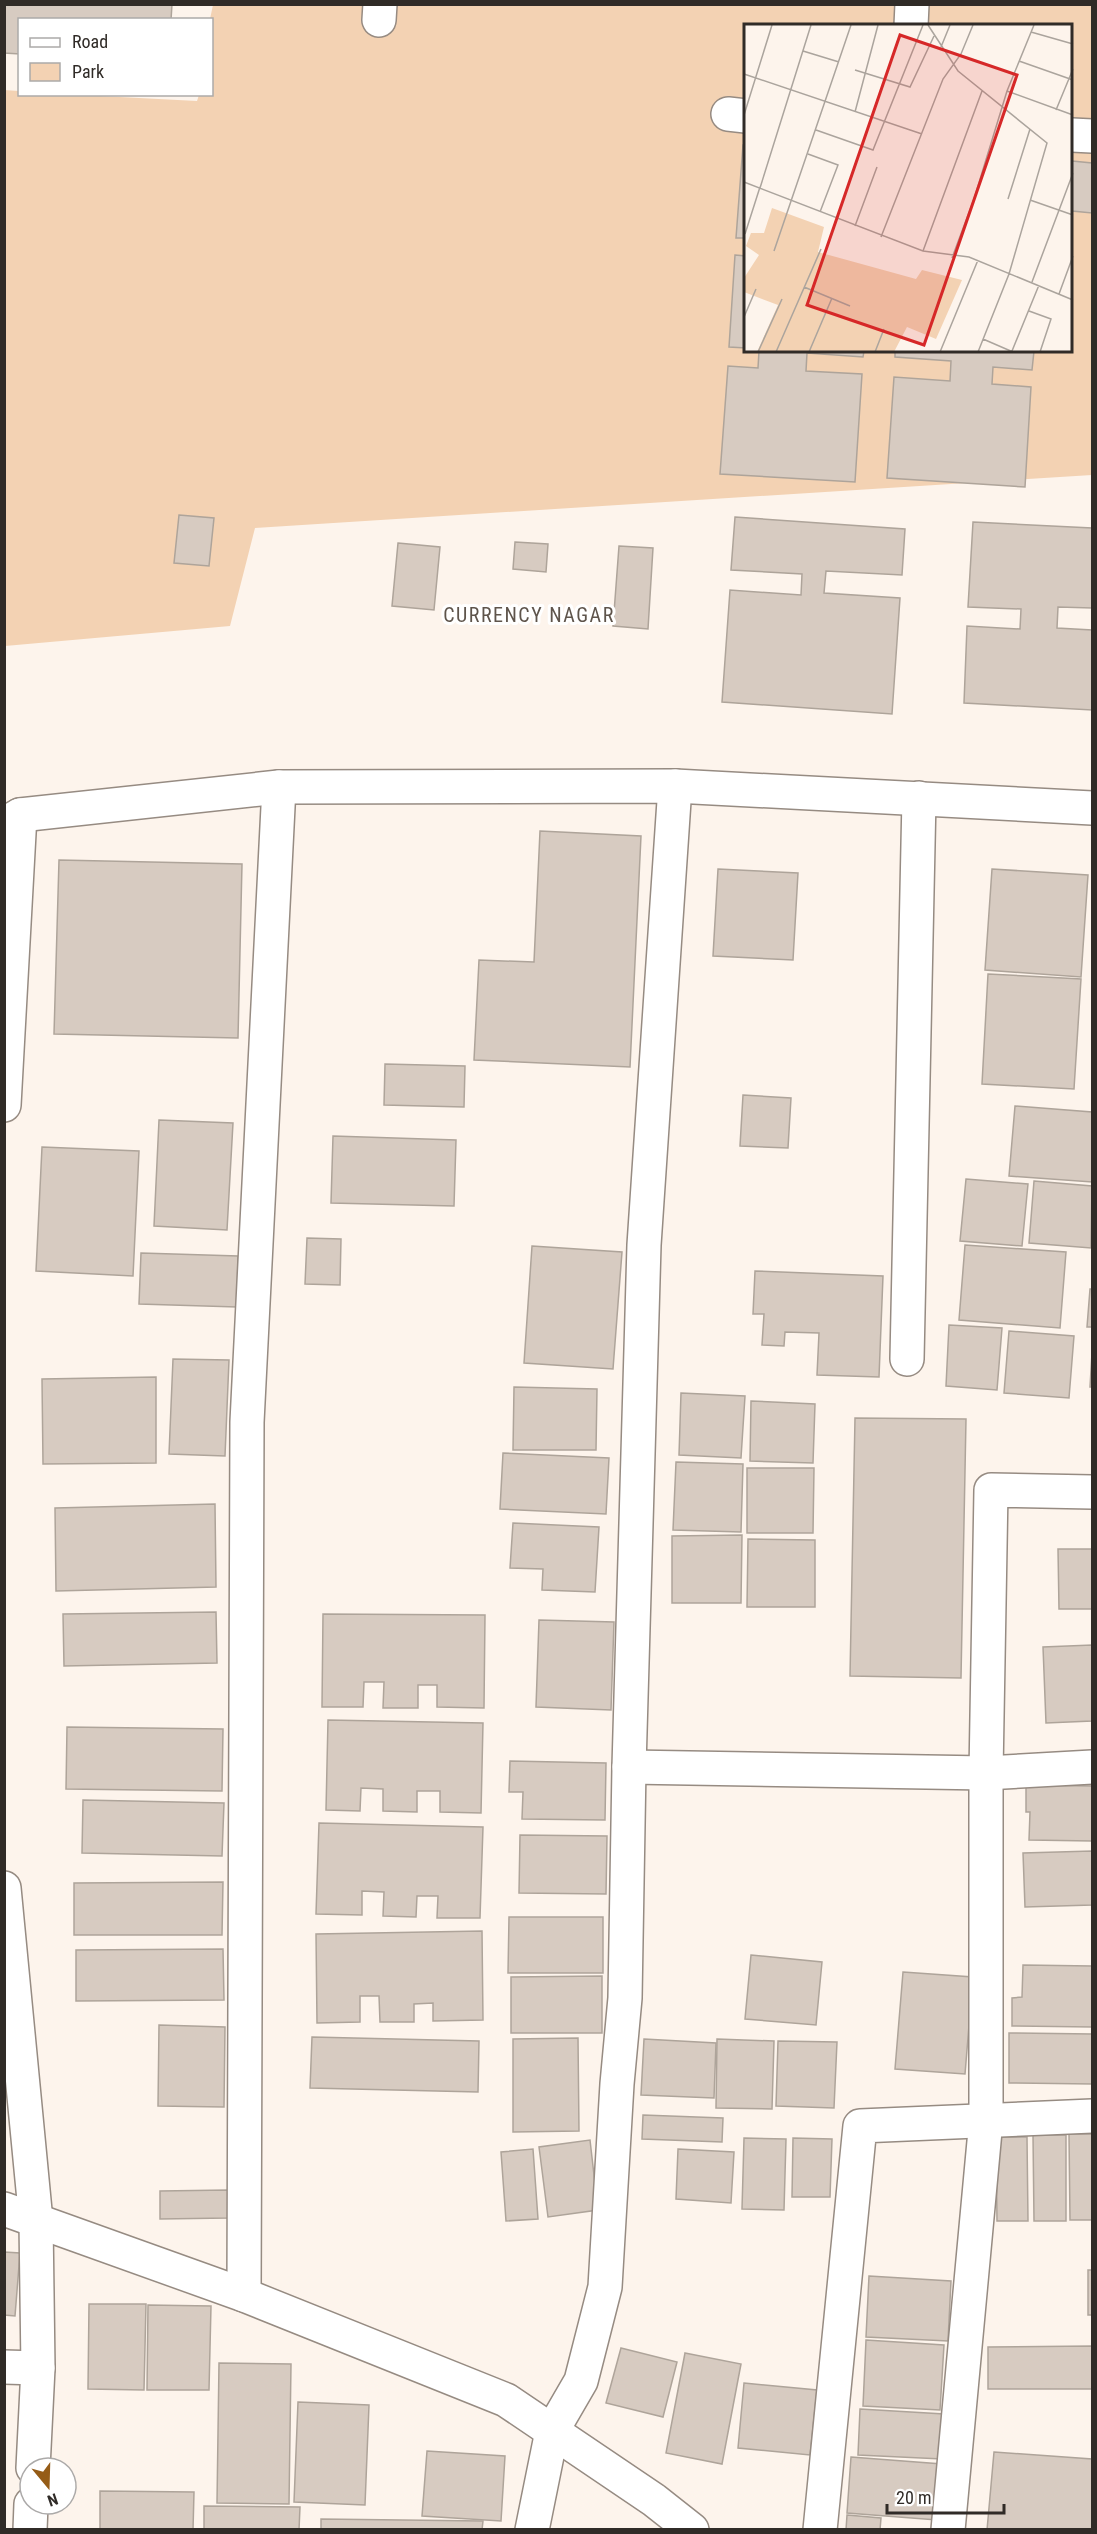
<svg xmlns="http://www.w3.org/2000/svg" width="1097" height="2534" viewBox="0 0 1097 2534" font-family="'Roboto Condensed',sans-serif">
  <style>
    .green { fill: #f3d2b3; fill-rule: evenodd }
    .building { fill: #d7cbc1; stroke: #aea49a; stroke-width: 1.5 }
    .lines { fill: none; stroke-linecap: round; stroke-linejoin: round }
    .street-casing { stroke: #968b82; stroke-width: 36 }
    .secondary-casing { stroke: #968b82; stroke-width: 36 }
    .street { stroke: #fff; stroke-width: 33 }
    .secondary { stroke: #fff; stroke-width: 33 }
    .labels { text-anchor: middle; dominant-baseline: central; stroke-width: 6; stroke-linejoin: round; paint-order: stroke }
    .neighbourhood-label { font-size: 20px; letter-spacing: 1.5px; fill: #5e544b; stroke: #fff }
    .inset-road { fill: none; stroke: #aba49d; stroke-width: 1.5 }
    .view { fill: #d62828; fill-opacity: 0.15; stroke: #d62828; stroke-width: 3 }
    .inset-edge { fill: none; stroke: #302b27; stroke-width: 3 }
  </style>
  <rect width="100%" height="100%" fill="#fdf4ec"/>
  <path class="green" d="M213,5h879v470l-837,53 -25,98 -225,20 -1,-556 15,1 1,3 61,1 116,6 2,-6 13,-1 -2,-75zM746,26h326v325h-326z"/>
  <g class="building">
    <polygon points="4,4 172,4 171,20 20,20 20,54 4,53"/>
    <polygon points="743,145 746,145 746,238 736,238"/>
    <polygon points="1072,161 1092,163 1092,213 1072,211"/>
    <polygon points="735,255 746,256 746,348 729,347"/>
    <polygon points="759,351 864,351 863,357 807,353 806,371 862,374 855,482 720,474 728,366 758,368"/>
    <polygon points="895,351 1034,351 1032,370 993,367 992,384 1031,387 1025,487 887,478 894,377 950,381 951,361 895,357"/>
    <polygon points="179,515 214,518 209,566 174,563"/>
    <polygon points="735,517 905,529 902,575 826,571 824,593 900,598 892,714 722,702 730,590 801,595 802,574 731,570"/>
    <polygon points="973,522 1092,528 1092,608 1058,607 1057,628 1092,630 1092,710 964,703 967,626 1020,629 1021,609 968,607"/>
    <polygon points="515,542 548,544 546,572 513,569"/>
    <polygon points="398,543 440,547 434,610 392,606"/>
    <polygon points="619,546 653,548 648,629 613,626"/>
    <polygon points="540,831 641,836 630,1067 474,1060 479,960 534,962"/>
    <polygon points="59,860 242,864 238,1038 54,1034"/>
    <polygon points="718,869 798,873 793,960 713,956"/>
    <polygon points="992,869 1088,875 1081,977 985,970"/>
    <polygon points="988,974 1081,979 1074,1089 982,1084"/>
    <polygon points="385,1064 465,1066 464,1107 384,1105"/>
    <polygon points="743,1095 791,1098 788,1148 740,1146"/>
    <polygon points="1015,1106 1092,1112 1092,1182 1009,1176"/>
    <polygon points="159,1120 233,1123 227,1230 154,1226"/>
    <polygon points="333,1136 456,1140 454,1206 331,1203"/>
    <polygon points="42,1147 139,1151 133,1276 36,1271"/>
    <polygon points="966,1179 1028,1184 1022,1246 960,1241"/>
    <polygon points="1034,1181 1092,1186 1091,1248 1029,1243"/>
    <polygon points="307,1238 341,1239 340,1285 305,1284"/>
    <polygon points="965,1245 1066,1252 1060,1328 959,1320"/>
    <polygon points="532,1246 622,1252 613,1369 524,1363"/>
    <polygon points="141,1253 238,1256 237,1307 139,1304"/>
    <polygon points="755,1271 883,1276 879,1377 817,1375 819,1333 785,1332 784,1346 762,1345 764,1314 753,1314"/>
    <polygon points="1090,1289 1092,1289 1092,1327 1087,1327"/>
    <polygon points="949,1325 1002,1328 997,1390 946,1386"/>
    <polygon points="1009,1331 1074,1336 1069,1398 1004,1393"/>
    <polygon points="1092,1353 1092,1387 1090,1387"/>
    <polygon points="173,1359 229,1360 225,1456 169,1454"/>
    <polygon points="156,1377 156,1463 43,1464 42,1379"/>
    <polygon points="514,1387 597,1389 596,1450 513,1450"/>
    <polygon points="681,1393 745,1396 741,1458 679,1455"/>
    <polygon points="751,1401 815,1404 813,1463 750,1461"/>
    <polygon points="855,1418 966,1419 961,1678 850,1676"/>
    <polygon points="503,1453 609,1458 606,1514 500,1509"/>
    <polygon points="676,1462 743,1464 741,1532 673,1530"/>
    <polygon points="747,1468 814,1468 813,1533 747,1533"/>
    <polygon points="215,1504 216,1587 56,1591 55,1508"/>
    <polygon points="513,1523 599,1527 595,1592 542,1590 543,1569 510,1568"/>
    <polygon points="742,1535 741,1603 672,1603 672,1536"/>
    <polygon points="748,1539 815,1540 815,1607 747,1607"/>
    <polygon points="1058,1549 1092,1549 1092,1609 1059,1609"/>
    <polygon points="216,1612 217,1663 64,1666 63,1614"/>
    <polygon points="323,1614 485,1615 484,1708 437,1707 437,1685 418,1685 418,1708 383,1708 384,1682 364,1682 363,1707 322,1707"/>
    <polygon points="539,1620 614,1622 611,1710 536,1707"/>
    <polygon points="1092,1645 1092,1721 1046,1723 1043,1647"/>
    <polygon points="328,1720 483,1723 481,1813 440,1812 440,1791 417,1791 417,1812 383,1811 383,1789 361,1788 360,1811 326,1810"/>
    <polygon points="67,1727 223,1729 222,1791 66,1789"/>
    <polygon points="510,1761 606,1763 605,1820 522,1819 523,1792 509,1792"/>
    <polygon points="1026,1785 1092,1786 1092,1841 1029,1840 1030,1812 1026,1812"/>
    <polygon points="83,1800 224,1803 222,1856 82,1853"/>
    <polygon points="319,1823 483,1827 480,1918 437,1918 438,1896 417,1896 416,1917 383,1916 384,1892 362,1891 362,1915 316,1914"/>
    <polygon points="520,1835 607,1836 606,1894 519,1893"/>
    <polygon points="1092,1851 1092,1905 1025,1907 1023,1853"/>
    <polygon points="223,1882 222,1935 74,1935 74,1883"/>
    <polygon points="509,1917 603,1917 603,1973 508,1973"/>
    <polygon points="482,1931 483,2020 433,2021 433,2003 414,2004 414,2022 380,2022 379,1996 360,1996 360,2022 317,2023 316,1934"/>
    <polygon points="223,1949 224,2000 76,2001 76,1950"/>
    <polygon points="751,1955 822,1962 816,2025 745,2019"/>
    <polygon points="1023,1965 1092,1966 1092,2027 1012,2026 1012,1998 1022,1997"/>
    <polygon points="903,1972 973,1977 965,2074 895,2069"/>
    <polygon points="602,1976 602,2033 511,2033 511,1977"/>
    <polygon points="159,2025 225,2027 224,2107 158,2106"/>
    <polygon points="1009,2033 1092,2034 1092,2084 1009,2083"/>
    <polygon points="312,2037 479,2041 478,2092 310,2088"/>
    <polygon points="578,2038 579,2131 513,2132 513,2039"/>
    <polygon points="644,2039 716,2043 714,2098 641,2095"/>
    <polygon points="717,2039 774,2041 772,2109 716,2108"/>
    <polygon points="778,2041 837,2042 834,2108 776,2106"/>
    <polygon points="643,2115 723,2118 722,2142 642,2139"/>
    <polygon points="1069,2134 1092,2134 1092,2220 1070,2220"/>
    <polygon points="1033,2135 1066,2135 1066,2221 1034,2221"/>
    <polygon points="996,2137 1027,2137 1028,2221 997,2221"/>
    <polygon points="744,2138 786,2139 784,2210 742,2209"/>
    <polygon points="793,2138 832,2139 830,2197 792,2197"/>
    <polygon points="590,2140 598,2210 548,2217 539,2147"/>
    <polygon points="533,2149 538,2219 506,2221 501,2152"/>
    <polygon points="678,2149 734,2152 731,2203 676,2199"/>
    <polygon points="228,2190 228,2218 160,2219 160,2191"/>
    <polygon points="4,2252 20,2253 15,2316 4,2315"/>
    <rect x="1088" y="2270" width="4" height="45"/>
    <polygon points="869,2276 951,2281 948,2341 866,2337"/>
    <polygon points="89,2304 146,2304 144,2390 88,2389"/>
    <polygon points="148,2305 211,2306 209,2390 147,2390"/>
    <polygon points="866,2340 944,2345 940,2410 863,2406"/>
    <polygon points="1092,2346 1092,2389 988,2389 988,2347"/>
    <polygon points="621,2348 677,2362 663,2417 606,2403"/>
    <polygon points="685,2353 741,2364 722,2464 666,2453"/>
    <polygon points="219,2363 291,2364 289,2504 217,2503"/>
    <polygon points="744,2383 817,2390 810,2455 738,2448"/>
    <polygon points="298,2402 369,2405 365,2505 294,2502"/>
    <polygon points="860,2409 944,2414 942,2459 858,2455"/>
    <polygon points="427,2451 505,2456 501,2521 422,2516"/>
    <polygon points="994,2452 1092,2459 1092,2530 987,2530"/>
    <polygon points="851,2457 942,2464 937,2520 847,2513"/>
    <polygon points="100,2491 194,2492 193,2530 100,2530"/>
    <polygon points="204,2506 300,2507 299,2530 204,2530"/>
    <polygon points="847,2515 881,2518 880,2530 846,2530"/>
    <polygon points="321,2519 483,2521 482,2530 321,2530"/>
  </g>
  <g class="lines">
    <defs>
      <g id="street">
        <polyline points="379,20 380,4"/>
        <polyline points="911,26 912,4"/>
        <polyline points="728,114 746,116"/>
        <polyline points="1072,135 1092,136"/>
        <polyline points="4,1105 20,815"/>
        <polyline points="907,1359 919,798"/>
        <polyline points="4,1888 36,2221 38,2368 33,2468"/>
        <polyline points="244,2295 247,1422 279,787"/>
        <polyline points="4,2367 38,2368"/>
        <polyline points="30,2530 31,2504"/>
        <polyline points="532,2530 552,2431"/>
        <polyline points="820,2530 860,2126 1092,2116"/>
        <polyline points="948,2530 986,2120 986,1773 991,1490 1092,1492"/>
      </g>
      <g id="secondary">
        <polyline points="4,824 20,815 279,787 675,786 1092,808"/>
        <polyline points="629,1767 986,1773 1092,1767"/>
        <polyline points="4,2209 244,2295 506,2400 654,2500 692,2530"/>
        <polyline points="552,2431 581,2381 605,2287 617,2084 625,1998 629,1767 644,1245 675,786"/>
      </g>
    </defs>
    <use href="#street" class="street-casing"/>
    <use href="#secondary" class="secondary-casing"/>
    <use href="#street" class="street"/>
    <use href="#secondary" class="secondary"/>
  </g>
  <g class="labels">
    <g class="neighbourhood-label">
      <text x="529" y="615">CURRENCY NAGAR</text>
    </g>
  </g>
  <g transform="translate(744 24)">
    <rect width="328" height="328" fill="#fdf4ec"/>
    <path d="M28,184l52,19 -6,25 98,27 6,-9 40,10 -26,59 -29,-12 -13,25h-137l21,-47 -34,-13v-14l15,-23 -13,-9 5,-13h13z" fill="#f3d2b3"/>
    <path class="inset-road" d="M184,1l30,46 89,72 -38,131 -31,78M287,8l42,12M197,23l9,-22M59,27l36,11M275,37l54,19M111,46l55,17 24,-51M0,50l178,60M263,67l66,24M312,86l17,-41M111,88l23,-87M0,91l28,-90M72,106l57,20 50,-125M64,130l30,11 -18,47M0,158l179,69 46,6 104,43M16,164l51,-163M264,175l22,-70M286,176l43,15M111,202l22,-59M1,210l15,-47M137,213l62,-158 18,-25 12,-29M30,227l77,-226M179,227l59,-160M208,234l22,-59 33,-108 27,-66M288,258l41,-109M60,263l46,19M315,270l14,-38M285,287l22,8 -11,33M0,293l12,-28M239,315l30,13M268,327l27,-66M14,328l24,-53M32,328l45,-103M65,328l23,-54M131,328l9,-23M196,328l38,-92"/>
    <path class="view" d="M156,11l117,40 -93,270 -117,-40z"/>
    <rect width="328" height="328" class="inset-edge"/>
  </g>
  <rect width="1097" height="2534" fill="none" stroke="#302b27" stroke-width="12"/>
  <rect x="18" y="18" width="195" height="78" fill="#ffffff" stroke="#acaaa9" stroke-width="1.5"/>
  <rect x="30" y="38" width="30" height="9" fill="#ffffff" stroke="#acaaa9" stroke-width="1.5"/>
  <text x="72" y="48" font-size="18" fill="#302b27">Road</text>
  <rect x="30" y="63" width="30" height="18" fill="#f3d2b3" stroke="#acaaa9" stroke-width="1.5"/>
  <text x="72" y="78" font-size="18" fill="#302b27">Park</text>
  <g transform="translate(48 2486) rotate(161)"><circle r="28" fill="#ffffff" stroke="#acaaa9" stroke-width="1.5"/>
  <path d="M0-4.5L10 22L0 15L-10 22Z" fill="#955c17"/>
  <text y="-9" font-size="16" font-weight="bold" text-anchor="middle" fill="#302b27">N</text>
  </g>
  <path d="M887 2504v9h117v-9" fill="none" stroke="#302b27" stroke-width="3"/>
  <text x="896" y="2504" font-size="18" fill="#302b27" stroke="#ffffff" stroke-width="4.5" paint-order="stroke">20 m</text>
</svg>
